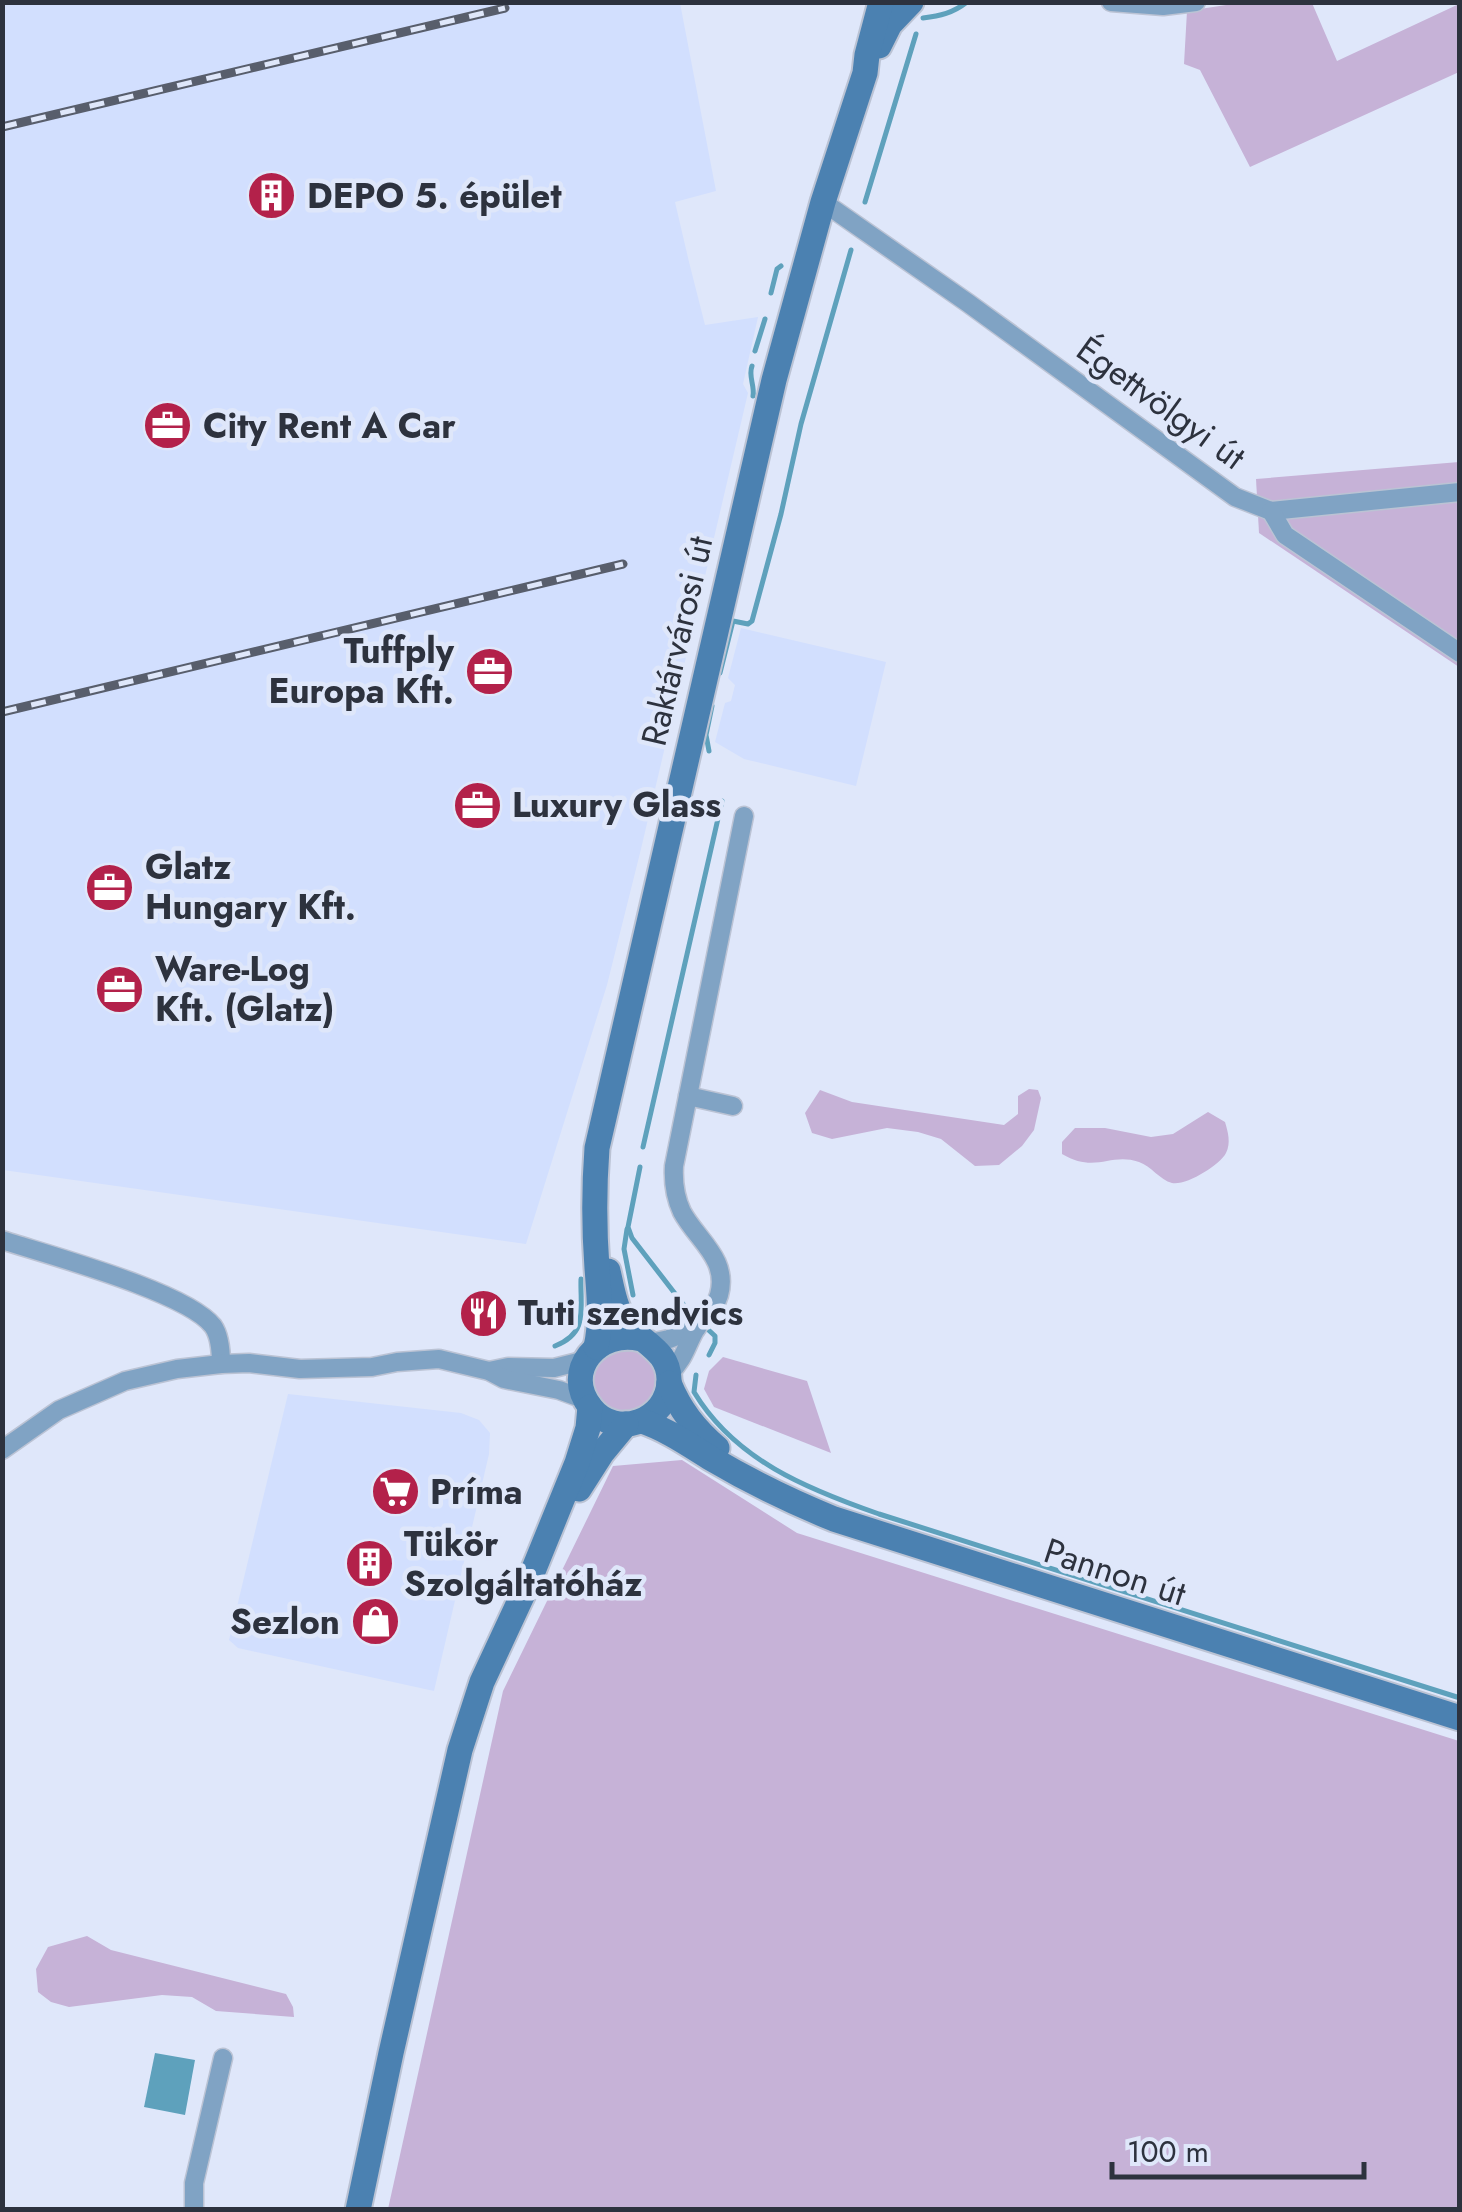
<svg xmlns="http://www.w3.org/2000/svg" width="1462" height="2212" viewBox="0 0 1462 2212" font-family="Jost,sans-serif">
  <style>
    .built { fill: #d2dffe }
    .green { fill: #c6b2d7 }
    .water { fill: #5ea1bc }
    .lines { fill: none; stroke-linecap: round; stroke-linejoin: round }
    .stream { stroke: #5ea1bc; stroke-width: 5 }
    .street-casing { stroke: #bbc3d4; stroke-width: 21 }
    .secondary-casing { stroke: #bbc3d4; stroke-width: 29 }
    .street { stroke: #80a3c4; stroke-width: 18 }
    .secondary { stroke: #4b81b1; stroke-width: 25 }
    .rail-casing { stroke: #585e6c; stroke-width: 9 }
    .rail { stroke: #dfe7fa; stroke-width: 5; stroke-dasharray: 15; stroke-linecap: butt }
    .labels { text-anchor: middle; dominant-baseline: central; stroke-width: 9; stroke-linejoin: round; paint-order: stroke }
    .poi-label { font-size: 35px; font-weight: bold; fill: #2d323e; stroke: #dfe7fa; text-anchor: start }
    .street-label { font-size: 35px; fill: #2d323e; stroke: #dfe7fa }
  </style>
  <rect width="100%" height="100%" fill="#dfe7fa"/>
  <g class="built">
    <polygon points="3,3 680,3 716,191 675,202 689,262 705,325 758,317 743,384 748,393 641,849 607,985 526,1244 3,1170"/>
    <polygon points="741,628 886,662 856,786 744,759 715,742 725,703 731,701 735,685 728,678"/>
    <polygon points="288,1394 461,1413 479,1420 490,1433 489,1454 434,1691 238,1648 229,1640"/>
  </g>
  <g class="green">
    <polygon points="1239,3 1312,3 1337,61 1459,4 1459,72 1250,167 1200,70 1184,64 1187,11"/>
    <polygon points="1459,462 1459,667 1259,533 1256,479"/>
    <polygon points="1029,1089 1038,1090 1041,1098 1034,1130 1022,1146 999,1165 975,1166 941,1139 918,1132 887,1128 832,1139 812,1133 805,1113 820,1090 852,1102 1004,1125 1018,1114 1018,1096"/>
    <path d="M1208,1112l17,10c3,10 6,21 1,31 -6,12 -40,33 -54,30 -12,-3 -21,-17 -33,-21 -29,-10 -43,12 -77,-8v-12l13,-14h30l46,9 22,-3z"/>
    <circle cx="625" cy="1381" r="32"/>
    <polygon points="723,1357 807,1381 831,1453 714,1407 704,1389 709,1371"/>
    <polygon points="682,1460 797,1533 1459,1741 1459,2209 388,2209 503,1691 613,1466"/>
    <polygon points="87,1936 111,1950 286,1994 293,2007 294,2017 216,2011 192,1997 162,1995 69,2007 51,2002 38,1992 36,1969 48,1947"/>
  </g>
  <polygon class="water" points="155,2053 195,2060 185,2115 144,2107"/>
  <g class="lines">
    <g class="stream">
      <path d="M923,18c17,-2 30,-5 44,-16"/>
      <polyline points="865,202 916,34"/>
      <polyline points="771,293 777,269 781,266"/>
      <polyline points="755,351 765,319"/>
      <path d="M752,366c-4,10 3,20 1,30"/>
      <polyline points="720,673 733,621 748,624 752,621 781,514 801,424 851,250"/>
      <polyline points="709,751 706,735 712,706"/>
      <polyline points="643,1147 722,801"/>
      <polyline points="640,1167 628,1227 632,1238 690,1313 715,1336 715,1343 709,1355"/>
      <polyline points="627,1229 624,1249 633,1295"/>
      <path d="M555,1346c34,-13 25,-37 26,-67"/>
      <path d="M696,1375l-2,17c41,68 113,97 185,122l581,184"/>
    </g>
    <defs>
      <g id="street">
        <polyline points="1111,2 1163,6 1196,2"/>
        <polyline points="823,202 968,303 1235,497 1271,511 1460,492"/>
        <polyline points="1271,511 1285,535 1460,653"/>
        <polyline points="688,1096 733,1106"/>
        <path d="M2,1240c46,15 185,52 211,86 7,10 8,25 8,38"/>
        <polyline points="650,1343 669,1339 697,1328"/>
        <polyline points="489,1371 508,1367 554,1368 586,1360"/>
        <path d="M669,1374c17,-17 17,-29 28,-47 8,-11 18,-18 22,-32 10,-36 -22,-55 -37,-83 -7,-15 -9,-29 -8,-46l70,-350"/>
        <polyline points="2,1450 59,1410 125,1381 177,1369 221,1364 249,1363 300,1369 372,1367 397,1362 439,1359 489,1371 504,1379 559,1390 586,1400"/>
        <polyline points="194,2210 194,2183 223,2058"/>
      </g>
      <g id="secondary">
        <polyline points="879,46 890,24 911,2"/>
        <path d="M608,1271c4,17 7,37 17,51 16,21 45,28 44,59 -1,40 -53,59 -78,27 -30,-37 8,-80 50,-69"/>
        <path d="M596,1347c6,-26 3,-52 1,-79 -3,-40 -3,-80 0,-120l177,-768 49,-178 42,-129 2,-18 14,-53"/>
        <path d="M669,1383c11,27 26,46 48,65"/>
        <path d="M642,1421c26,9 47,24 70,38 39,23 80,43 122,60l626,199"/>
        <polyline points="579,1489 602,1453 626,1424"/>
        <polyline points="358,2210 391,2053 460,1750 482,1682 529,1581 577,1463 588,1428 590,1407"/>
      </g>
    </defs>
    <use href="#street" class="street-casing"/>
    <use href="#secondary" class="secondary-casing"/>
    <use href="#street" class="street"/>
    <use href="#secondary" class="secondary"/>
    <defs>
      <g id="rail">
        <polyline points="2,127 505,8"/>
        <polyline points="2,712 623,564"/>
      </g>
    </defs>
    <use href="#rail" class="rail-casing"/>
    <use href="#rail" class="rail"/>
  </g>
  <defs>
    <symbol id="building-disc" viewBox="-11 -11 22 22"><circle r="9.5" fill="#b3214a" stroke="#dfe7fa"/><path d="M-4-6H4V6H1V3H-1V6H-4ZM-2.5-4.3h1.7v1.8h-1.7ZM.8-4.3h1.7v1.8H.8ZM-2.5-1h1.7V.8h-1.7ZM.8-1h1.7V.8H.8Z" fill="#fff"/></symbol>
    <symbol id="office-disc" viewBox="-11 -11 22 22"><circle r="9.5" fill="#b3214a" stroke="#dfe7fa"/><path d="M-6-3h4V-5.5h4V-3h4V5H-6ZM-1-4.5V-3h2v-1.5ZM-6 0V1H6V0Z" fill="#fff"/></symbol>
    <symbol id="restaurant-disc" viewBox="-11 -11 22 22"><circle r="9.5" fill="#b3214a" stroke="#dfe7fa"/><path d="M-5-6h1v4h1v-4h1v4h1v-4h1v5L-1.5 .5V6h-2V.5L-5-1ZM5-6V6H3V1.5H1.5Q1.5-4 5-6Z" fill="#fff"/></symbol>
    <symbol id="supermarket-disc" viewBox="-11 -11 22 22"><circle r="9.5" fill="#b3214a" stroke="#dfe7fa"/><path d="M-6-5.5h2.5l.6 2H6L4.5 2H-2.5L-4.4-4H-6ZM-1.5 3.2a1.3 1.3 0 1 0 .1 0ZM3 3.2a1.3 1.3 0 1 0 .1 0Z" fill="#fff"/></symbol>
    <symbol id="shop-disc" viewBox="-11 -11 22 22"><circle r="9.5" fill="#b3214a" stroke="#dfe7fa"/><path d="M-5-2.5h2.3a2.7 3.5 0 0 1 5.4 0H5L5.5 6h-11ZM-1.5-2.5h3a1.5 2.3 0 0 0-3 0Z" fill="#fff"/></symbol>
  </defs>
  <g fill-rule="evenodd">
    <use href="#building-disc" x="244" y="168" width="55" height="55"/>
    <use href="#office-disc" x="140" y="398" width="55" height="55"/>
    <use href="#office-disc" x="462" y="644" width="55" height="55"/>
    <use href="#office-disc" x="450" y="778" width="55" height="55"/>
    <use href="#office-disc" x="82" y="860" width="55" height="55"/>
    <use href="#office-disc" x="92" y="962" width="55" height="55"/>
    <use href="#restaurant-disc" x="456" y="1286" width="55" height="55"/>
    <use href="#supermarket-disc" x="368" y="1464" width="55" height="55"/>
    <use href="#building-disc" x="342" y="1536" width="55" height="55"/>
    <use href="#shop-disc" x="348" y="1594" width="55" height="55"/>
  </g>
  <g class="labels">
    <g class="poi-label">
      <text x="307" y="196">DEPO 5. épület</text>
      <text x="203" y="426">City Rent A Car</text>
      <text x="454" y="651" text-anchor="end">Tuffply<tspan x="454" dy="40">Europa Kft.</tspan></text>
      <text x="512" y="805">Luxury Glass</text>
      <text x="145" y="867">Glatz<tspan x="145" dy="40">Hungary Kft.</tspan></text>
      <text x="155" y="969">Ware-Log<tspan x="155" dy="40">Kft. (Glatz)</tspan></text>
      <text x="518" y="1313">Tuti szendvics</text>
      <text x="430" y="1492">Príma</text>
      <text x="404" y="1544">Tükör<tspan x="404" dy="40">Szolgáltatóház</tspan></text>
      <text x="340" y="1622" text-anchor="end">Sezlon</text>
    </g>
    <g class="street-label">
      <text transform="translate(1161 403) rotate(36)">Égettvölgyi út</text>
      <text transform="translate(677 641) rotate(-77)">Raktárvárosi út</text>
      <text transform="translate(1115 1572) rotate(18)">Pannon út</text>
    </g>
  </g>
  <rect width="1462" height="2212" fill="none" stroke="#2d323e" stroke-width="10"/>
  <path d="M1112 2162v15h252v-15" fill="none" stroke="#2d323e" stroke-width="5"/>
  <text x="1127" y="2162" font-size="30" fill="#2d323e" stroke="#dfe7fa" stroke-width="8" paint-order="stroke">100 m</text>
</svg>
